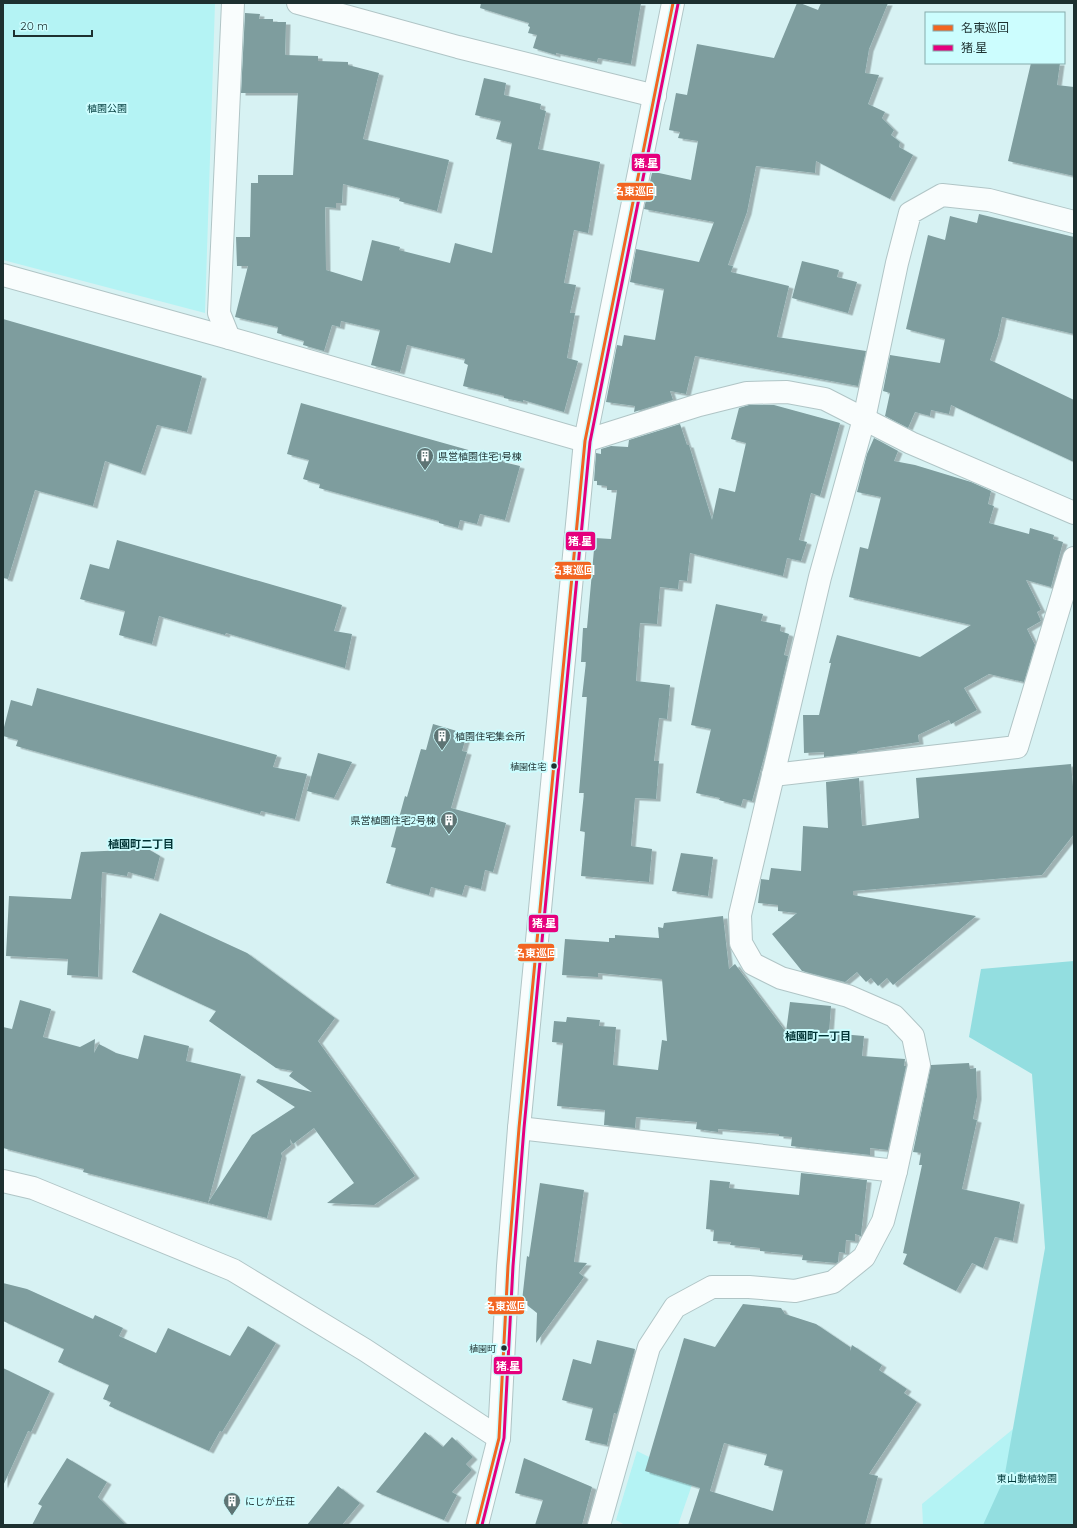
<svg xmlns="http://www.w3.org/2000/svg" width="1077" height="1528" viewBox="0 0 1077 1528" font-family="Quicksand,'Noto Sans JP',sans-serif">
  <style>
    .green { fill: #b4f3f4 }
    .forest { fill: #93dee0 }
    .building { fill: #7e9d9e; fill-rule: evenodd; filter: url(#shadow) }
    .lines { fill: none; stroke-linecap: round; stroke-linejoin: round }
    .street-casing { stroke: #b0c5c6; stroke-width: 24 }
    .secondary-casing { stroke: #b0c5c6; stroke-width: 24 }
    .street { stroke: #f9fdfd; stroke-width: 22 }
    .secondary { stroke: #f9fdfd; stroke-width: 22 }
    .bus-1-casing { stroke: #ccfdfe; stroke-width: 6 }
    .bus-2-casing { stroke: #ccfdfe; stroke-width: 6 }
    .bus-1 { stroke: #f26522; stroke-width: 3 }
    .bus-2 { stroke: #e5007d; stroke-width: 3 }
    .bus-dot { fill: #1d3030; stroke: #ccfdfe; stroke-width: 1.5 }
    .labels { text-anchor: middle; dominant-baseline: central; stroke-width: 4; stroke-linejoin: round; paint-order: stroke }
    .bus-label { font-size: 9px; fill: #1d3030; stroke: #ccfdfe; text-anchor: end }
    .park-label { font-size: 10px; fill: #013a3b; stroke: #ccfdfe }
    .poi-label { font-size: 10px; fill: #1d3030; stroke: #ccfdfe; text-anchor: start }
    .neighbourhood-label { font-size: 11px; font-weight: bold; fill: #003233; stroke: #ccfdfe }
    .line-badge { stroke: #ccfdfe; stroke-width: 1.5 }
    .badge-label { font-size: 11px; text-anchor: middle; font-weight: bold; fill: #fff }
  </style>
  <defs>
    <filter id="shadow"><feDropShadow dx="4.5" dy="2.5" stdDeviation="0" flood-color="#0004"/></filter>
  </defs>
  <rect width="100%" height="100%" fill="#d7f2f3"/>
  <g class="green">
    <polygon points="3,3 215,3 205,313 3,260"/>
    <polygon points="1074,1379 1074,1525 923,1525 922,1504"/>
    <polygon points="637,1451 694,1479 678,1525 625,1525 616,1520"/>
  </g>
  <polygon class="forest" points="1074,961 1074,1525 983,1525 1004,1479 1045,1248 1032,1074 969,1037 981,969"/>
  <g class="building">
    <polygon points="481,3 641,3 631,64 598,58 597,62 556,53 556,55 533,48 537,35 528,33 530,27 528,26 529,23 480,8"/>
    <polygon points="797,3 800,3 818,10 821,3 888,3 869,49 865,73 879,75 868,104 885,112 882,118 894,130 891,135 900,142 899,147 913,155 890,199 816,161 815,173 756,166 747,212 728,265 733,266 731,272 789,286 777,337 866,351 858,386 695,356 686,394 670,391 673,400 634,412 635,406 606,402 617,345 622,346 624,335 655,340 664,289 630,282 636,249 699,262 714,222 644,209 652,173 659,173 691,180 698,141 678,138 680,132 669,130 676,93 687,95 697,44 774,58"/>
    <polygon points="245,13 260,14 259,19 273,19 273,22 286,22 285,55 318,56 318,61 348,62 348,65 379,73 363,139 449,160 437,211 399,201 400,198 343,184 342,203 336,203 336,208 325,207 326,270 362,281 372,240 400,247 399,250 450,263 455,243 492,253 512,143 496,139 501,121 475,115 484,78 506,83 504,95 541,104 540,109 546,111 538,149 600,162 588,233 574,230 564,283 576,285 570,313 575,313 567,358 578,361 564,412 523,400 523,402 504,398 504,396 463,386 468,365 464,363 465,359 407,345 400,372 371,365 380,330 341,321 340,327 332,325 324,351 303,345 304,341 277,333 278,327 235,317 248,266 237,266 236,237 250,237 251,183 258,183 258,175 293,175 298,93 241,93"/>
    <polygon points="1031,63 1060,63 1057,85 1074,87 1074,176 1008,161"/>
    <polygon points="979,214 1074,237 1074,334 1002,317 998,336 990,360 1074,400 1074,462 951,405 949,414 931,410 930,416 915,412 908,428 885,416 890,393 883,391 890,355 940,363 945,339 906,329 928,235 945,240 950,216 977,223"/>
    <polygon points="802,261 839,270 837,277 857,282 848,313 792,298"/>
    <polygon points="3,319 202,376 187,432 157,425 141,473 105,461 93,506 35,490 8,579 3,578"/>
    <polygon points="301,403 504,460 503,462 520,466 505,520 480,514 477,524 460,520 458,528 439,523 439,521 319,488 320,484 303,479 309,460 287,454"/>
    <polygon points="749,405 774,405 840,423 820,496 811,493 799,540 807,542 801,561 787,558 783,576 690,553 687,581 679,580 678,589 660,587 657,624 640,623 636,681 670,685 667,719 659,718 654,761 659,761 656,799 635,798 631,846 652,849 649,882 581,876 585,832 580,831 584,793 579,793 587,697 582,697 586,662 581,662 583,628 587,628 595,538 611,539 617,490 607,490 607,486 597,485 597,481 594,481 596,453 601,454 601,449 611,446 628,447 629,440 680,424 687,445 689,445 712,520 719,488 735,492 746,443 731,439 739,408"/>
    <polygon points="874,438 898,451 894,461 915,465 971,482 991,491 988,504 994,506 989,523 1029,534 1030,528 1054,535 1053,539 1063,542 1051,587 1026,580 1041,610 1037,612 1041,621 1027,629 1035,645 1024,682 989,674 964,688 977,710 951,724 949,720 918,735 919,742 858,751 857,753 824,757 824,752 804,753 803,715 819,715 831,663 829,663 837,635 920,657 971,625 849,597 860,547 868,549 881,497 857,492 867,454"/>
    <polygon points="117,540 342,605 334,631 352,634 345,668 226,633 225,635 159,616 152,644 119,635 125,611 80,599 90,564 109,569"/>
    <polygon points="716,604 763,614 761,621 781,625 780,631 789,634 784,655 788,656 766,750 752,801 743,799 741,806 719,800 720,798 696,793 711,729 691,725"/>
    <polygon points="37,688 277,755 273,767 307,774 295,819 261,811 260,814 16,746 18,740 3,736 3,731 11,700 32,706"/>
    <polygon points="433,724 467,734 462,751 467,752 451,808 506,823 493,872 485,870 481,889 465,885 462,895 431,887 429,895 386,883 396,848 391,847 405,796 407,797 421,749 426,750"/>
    <polygon points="318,753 352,762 334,798 307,791"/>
    <polygon points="1071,764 1074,798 1074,834 1042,875 853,891 853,895 976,916 893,985 887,978 878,986 871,978 866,982 857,972 845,982 802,971 772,934 797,913 778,911 778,905 758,903 761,879 769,880 771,868 801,871 803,826 828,828 826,782 859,778 862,826 919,818 916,778"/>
    <polygon points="137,846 148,849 160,856 154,879 128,872 127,876 102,872 98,977 67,975 68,959 6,956 9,896 71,899 81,852 127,850 127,847"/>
    <polygon points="681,853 713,857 708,896 672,891"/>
    <polygon points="160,913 247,953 335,1018 318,1041 415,1176 374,1205 327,1203 354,1183 314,1128 293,1144 290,1139 291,1145 281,1153 282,1156 267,1218 208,1203 252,1135 295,1107 256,1082 258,1079 312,1092 289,1076 293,1071 276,1068 209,1021 216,1011 132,972"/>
    <polygon points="723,916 729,969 735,964 786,1032 790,1002 831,1006 829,1033 864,1036 862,1056 905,1059 904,1066 906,1066 888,1150 870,1148 870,1155 791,1146 792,1137 779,1136 779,1134 718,1129 718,1132 696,1129 697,1122 636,1117 635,1128 604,1125 605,1110 557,1106 563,1043 552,1042 554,1021 566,1022 567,1017 600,1020 599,1026 616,1027 613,1065 658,1070 662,1040 667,1041 662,979 598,973 598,977 562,975 565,939 609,942 609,938 615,938 615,935 659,938 658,927 663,928 664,923"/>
    <polygon points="20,1000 51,1009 43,1037 80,1047 95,1039 94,1053 99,1044 116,1053 138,1059 144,1035 189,1046 186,1061 241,1074 208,1203 83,1172 84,1169 3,1148 3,1027 12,1029"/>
    <polygon points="969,1063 970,1069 976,1068 977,1097 973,1119 977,1120 962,1189 1020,1202 1013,1241 995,1237 983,1268 972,1263 956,1291 903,1264 907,1254 903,1253 922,1165 919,1165 921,1153 913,1152 931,1065"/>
    <polygon points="801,1173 867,1180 861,1235 861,1236 855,1234 855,1241 846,1240 845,1253 839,1252 838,1262 836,1263 802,1260 803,1255 760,1251 760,1248 730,1245 731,1242 713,1241 714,1230 706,1229 710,1180 730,1182 729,1188 799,1195"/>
    <polygon points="540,1183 584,1190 574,1262 587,1263 579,1273 584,1277 536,1343 537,1313 522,1301 527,1256 529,1257"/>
    <polygon points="3,1283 27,1289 93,1319 95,1315 123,1328 119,1336 156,1353 168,1328 230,1356 248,1326 276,1343 222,1432 220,1431 209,1451 109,1406 111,1402 103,1399 109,1385 58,1362 64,1349 3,1321"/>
    <path d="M743,1304l38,4 4,6 31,10 34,23v4l2,-6 30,20 -3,5 28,19 -3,4 13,9 -48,72 9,2 -13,49h-177l12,-37 -55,-17 39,-133 31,9zM724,1443l43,11 -3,11 19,5 -10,41 -63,-20z"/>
    <polygon points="597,1340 635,1349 617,1414 614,1413 607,1445 585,1440 593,1408 562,1400 573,1359 591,1364"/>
    <polygon points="3,1368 50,1391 31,1432 28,1431 3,1486"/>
    <polygon points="425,1432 443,1447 452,1437 473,1457 466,1464 472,1470 452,1492 457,1495 444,1520 376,1492"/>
    <polygon points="67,1458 107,1482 98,1497 126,1525 32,1525 42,1506 38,1504"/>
    <polygon points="524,1458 592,1487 582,1525 535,1525 543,1500 515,1493"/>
    <polygon points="338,1486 360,1503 342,1525 307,1525"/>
  </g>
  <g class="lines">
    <defs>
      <g id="street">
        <polyline points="298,3 458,47 655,96"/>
        <polyline points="229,338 219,313 233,3"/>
        <polyline points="585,441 699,405 747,393 787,392 825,399 911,443 1074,513"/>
        <polyline points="773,775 1017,747 1074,558"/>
        <polyline points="519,1128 896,1171"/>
        <polyline points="3,1181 33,1188 233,1270 365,1350 499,1438"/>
        <polyline points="599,1525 649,1347 675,1307 712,1287 749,1287 795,1291 833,1282 864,1257 883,1221 896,1171 919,1065 913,1036 894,1016 848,996 781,978 753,964 741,943 740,915 820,577 864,419 897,263 910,213 942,195 989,200 1074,222"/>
      </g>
      <g id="secondary">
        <polyline points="3,275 229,338 585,441"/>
        <polyline points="477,1525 499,1438 508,1266 519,1128 585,441 673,3"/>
      </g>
    </defs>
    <use href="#street" class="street-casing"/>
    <use href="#secondary" class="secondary-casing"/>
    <use href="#street" class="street"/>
    <use href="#secondary" class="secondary"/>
    <defs>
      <polyline id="bus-1" points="477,1525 499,1438 508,1266 519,1128 585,441 673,3"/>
      <polyline id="bus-2" points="482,1525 504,1438 513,1266 524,1128 590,442 678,4"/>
    </defs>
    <use href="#bus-1" class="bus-1-casing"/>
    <use href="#bus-2" class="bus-2-casing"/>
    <use href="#bus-1" class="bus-1"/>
    <use href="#bus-2" class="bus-2"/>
  </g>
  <defs>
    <symbol id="building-pin" viewBox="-11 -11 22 30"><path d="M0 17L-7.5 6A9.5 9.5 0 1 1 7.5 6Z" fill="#5e7474" stroke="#ccfdfe"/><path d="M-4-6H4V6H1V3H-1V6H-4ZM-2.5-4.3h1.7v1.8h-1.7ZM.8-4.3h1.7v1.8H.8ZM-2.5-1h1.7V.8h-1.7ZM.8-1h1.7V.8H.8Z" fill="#fff"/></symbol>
  </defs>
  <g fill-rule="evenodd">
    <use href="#building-pin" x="415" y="446" width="20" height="27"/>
    <use href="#building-pin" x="432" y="726" width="20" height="27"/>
    <use href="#building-pin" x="439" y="810" width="20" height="27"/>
    <use href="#building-pin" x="222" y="1491" width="20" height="27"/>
  </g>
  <g class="bus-dot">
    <circle cx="554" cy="766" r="3.5"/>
    <circle cx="504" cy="1348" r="3.5"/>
  </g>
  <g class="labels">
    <g class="bus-label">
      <text x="546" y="766">植園住宅</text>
      <text x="496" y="1348">植園町</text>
    </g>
    <g class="park-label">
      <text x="107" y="108">植園公園</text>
      <text x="1027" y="1478">東山動植物園</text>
    </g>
    <g class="poi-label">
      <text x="438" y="456">県営植園住宅1号棟</text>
      <text x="455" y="736">植園住宅集会所</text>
      <text x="436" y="820" text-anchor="end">県営植園住宅2号棟</text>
      <text x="245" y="1501">にじが丘荘</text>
    </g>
    <g class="neighbourhood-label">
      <text x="141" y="844">植園町二丁目</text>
      <text x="818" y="1036">植園町一丁目</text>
    </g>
  </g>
  <g class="line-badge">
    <rect x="631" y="153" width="30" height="19" rx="4" fill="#e5007d"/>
    <rect x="616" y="182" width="38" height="19" rx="4" fill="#f26522"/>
    <rect x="565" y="531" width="31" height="20" rx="4" fill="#e5007d"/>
    <rect x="554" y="561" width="38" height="19" rx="4" fill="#f26522"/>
    <rect x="528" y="914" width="31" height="19" rx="4" fill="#e5007d"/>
    <rect x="517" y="943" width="38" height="19" rx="4" fill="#f26522"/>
    <rect x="487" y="1296" width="38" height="19" rx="4" fill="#f26522"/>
    <rect x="493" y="1356" width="30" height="19" rx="4" fill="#e5007d"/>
  </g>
  <g class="badge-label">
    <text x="646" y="167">猪.星</text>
    <text x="635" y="195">名東巡回</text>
    <text x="580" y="545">猪.星</text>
    <text x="573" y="574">名東巡回</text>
    <text x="544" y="927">猪.星</text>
    <text x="536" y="957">名東巡回</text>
    <text x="506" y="1310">名東巡回</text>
    <text x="508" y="1370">猪.星</text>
  </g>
  <rect width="1077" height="1528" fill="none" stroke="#1d3030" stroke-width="8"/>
  <rect x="925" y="12" width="140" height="52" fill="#ccfdfe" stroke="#86abac"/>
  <rect x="933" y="25" width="20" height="6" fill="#f26522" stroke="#86abac"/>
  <text x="961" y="32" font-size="12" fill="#1d3030">名東巡回</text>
  <rect x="933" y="45" width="20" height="6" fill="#e5007d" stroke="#86abac"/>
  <text x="961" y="52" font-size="12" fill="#1d3030">猪.星</text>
  <path d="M14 30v6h78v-6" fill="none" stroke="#1d3030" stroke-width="2"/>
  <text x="20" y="30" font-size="12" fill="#1d3030" stroke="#ccfdfe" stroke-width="3" paint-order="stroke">20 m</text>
</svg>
